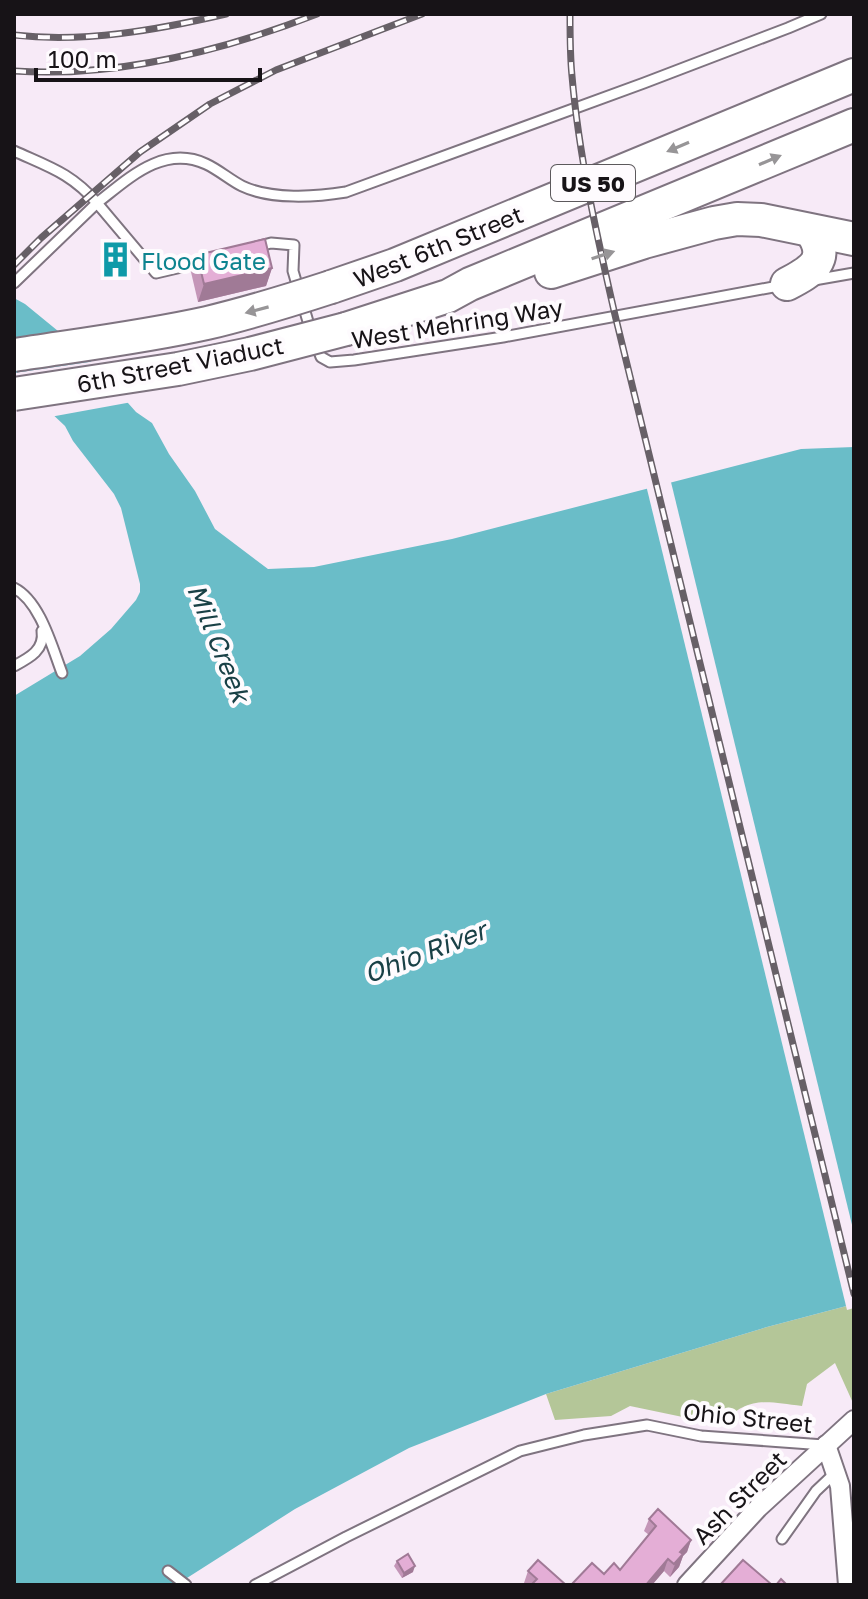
<svg xmlns="http://www.w3.org/2000/svg" width="868" height="1599" viewBox="0 0 868 1599" font-family="'Golos Text',sans-serif">
  <style>
    .green { fill: #b4c698 }
    .water { fill: #6abdc8 }
    .pier { fill: #f7eaf7 }
    .lines { fill: none; stroke-linecap: round; stroke-linejoin: round }
    .service-casing { stroke: #7f7480; stroke-width: 13 }
    .minor-casing { stroke: #7f7480; stroke-width: 22 }
    .motorway-casing { stroke: #7f7480; stroke-width: 36 }
    .service { stroke: #fff; stroke-width: 9 }
    .minor { stroke: #fff; stroke-width: 18 }
    .motorway { stroke: #fff; stroke-width: 32 }
    .rail-casing { stroke: #676067; stroke-width: 7 }
    .rail { stroke: #fefbfe; stroke-width: 4; stroke-dasharray: 12; stroke-linecap: butt }
    .motorway-bridge-casing { stroke: #7f7480; stroke-width: 36; stroke-linecap: butt }
    .motorway-bridge { stroke: #fff; stroke-width: 32 }
    .wall { fill: #c496b8 }
    .shaded-wall { fill: #a07a96 }
    .building { fill: #e4aed6; stroke: #a07a96; stroke-width: 2 }
    .oneway { fill: #979597 }
    .labels { text-anchor: middle; dominant-baseline: central; stroke-width: 8; stroke-linejoin: round; paint-order: stroke }
    .shield { fill: #fefbfe; stroke: #5c595c; stroke-width: 2 }
    .shield-label { font-size: 22px; font-weight: bold; fill: #171317 }
    .street-label { font-size: 24px; fill: #171317; stroke: #fefbfe }
    .culture-label { font-size: 24px; fill: #0d838f; stroke: #fefbfe; text-anchor: start }
    .water-label { font-size: 26px; font-style: italic; fill: #194046; stroke: #fefbfe }
  </style>
  <rect width="100%" height="100%" fill="#f7eaf7"/>
  <path class="green" d="M854,1304l-1,99 -18,-40 -28,21 -5,22c-36,-4 -54,-11 -81,19l-91,-19 -19,10 -56,4 -9,-26 221,-67z"/>
  <polygon class="water" points="14,298 25,304 80,349 136,412 152,423 169,454 195,491 215,529 268,569 314,567 452,539 801,449 854,447 854,1304 767,1327 546,1394 409,1448 295,1509 176,1585 14,1585 14,696 80,656 111,629 136,600 140,592 140,584 121,508 114,494 73,441 65,426 14,378"/>
  <g class="pier">
    <polygon points="96,361 132,402 50,417 14,384 14,373"/>
    <polygon points="670,478 854,1233 854,1308 847,1310 646,485"/>
  </g>
  <g class="lines">
    <defs>
      <g id="service">
        <path d="M14,151c35,16 57,22 83,52 31,-24 66,-59 109,-39 13,6 24,16 36,22 29,14 74,11 104,6l298,-109 144,-55 33,-14"/>
        <polyline points="256,247 271,243 294,245 293,271 309,325 321,357 330,362 354,360 503,337 784,285"/>
        <polyline points="814,280 854,273"/>
        <polyline points="14,283 97,203 156,273 203,262"/>
        <path d="M14,588c26,13 38,59 48,85"/>
        <path d="M14,666c15,-8 31,-16 28,-35"/>
        <polyline points="782,1539 816,1491 835,1473"/>
        <polyline points="168,1571 186,1585"/>
        <polyline points="255,1585 346,1537 520,1451 584,1435 647,1425 701,1436 824,1445"/>
      </g>
      <g id="minor">
        <polyline points="826,1445 840,1486 848,1585"/>
        <polyline points="687,1585 758,1508 854,1420"/>
      </g>
      <g id="motorway">
        <polyline points="551,272 644,242 714,223 737,219 761,220 854,239"/>
        <path d="M787,284c25,-13 44,-24 24,-53"/>
        <polyline points="331,287 395,265 854,75"/>
        <polyline points="346,329 448,296 470,284 854,125"/>
      </g>
    </defs>
    <use href="#service" class="service-casing"/>
    <use href="#minor" class="minor-casing"/>
    <use href="#motorway" class="motorway-casing"/>
    <use href="#service" class="service"/>
    <use href="#minor" class="minor"/>
    <use href="#motorway" class="motorway"/>
    <defs>
      <g id="rail">
        <path d="M570,14c0,21 0,42 2,62 7,81 25,160 43,239l239,979"/>
        <path d="M14,35c71,8 143,-5 212,-21"/>
        <path d="M14,71c103,7 208,-20 303,-57"/>
        <polyline points="14,265 41,238 140,152 210,104 276,70 422,14"/>
      </g>
    </defs>
    <use href="#rail" class="rail-casing"/>
    <use href="#rail" class="rail"/>
    <defs>
      <g id="motorway-bridge">
        <path d="M14,355c65,-10 130,-18 193,-32 42,-10 84,-23 124,-36"/>
        <polyline points="14,394 178,369 250,354 346,329"/>
      </g>
    </defs>
    <use href="#motorway-bridge" class="motorway-bridge-casing"/>
    <use href="#motorway-bridge" class="motorway-bridge"/>
  </g>
  <g class="wall">
    <polygon points="197,255 272,268 266,286 198,302 191,272"/>
    <polygon points="649,1519 691,1540 687,1552 683,1556 679,1567 670,1577 664,1571 652,1585 571,1585 620,1570 649,1535 644,1531"/>
    <polygon points="397,1561 413,1572 402,1578 394,1566"/>
    <polygon points="528,1571 566,1585 526,1585 524,1583"/>
  </g>
  <g class="shaded-wall">
    <polygon points="272,268 266,286 198,302 204,284"/>
    <polygon points="691,1540 687,1552 683,1556 679,1567 670,1577 680,1552"/>
    <polygon points="668,1559 664,1571 652,1585 646,1585"/>
    <polygon points="415,1566 413,1572 402,1578 404,1573"/>
  </g>
  <g class="building">
    <polygon points="265,239 272,268 204,284 197,255"/>
    <polygon points="658,1509 691,1540 680,1552 683,1554 674,1564 668,1559 646,1585 571,1585 592,1563 604,1574 614,1563 620,1570 656,1526 649,1519"/>
    <polygon points="408,1554 415,1566 404,1573 397,1561"/>
    <polygon points="538,1560 566,1585 531,1585 537,1579 528,1571"/>
    <polygon points="743,1560 771,1584 720,1585"/>
    <polygon points="781,1579 787,1585 776,1585"/>
  </g>
  <defs><path id="oneway-solid" d="M-6-.8H1V-3.2L6.5 0L1 3.2V.8H-6Z" transform="scale(2)"/></defs>
  <g class="oneway">
    <use href="#oneway-solid" transform="translate(678 147) rotate(157)"/>
    <use href="#oneway-solid" transform="translate(770 160) rotate(-23)"/>
    <use href="#oneway-solid" transform="translate(603 255) rotate(-18)"/>
    <use href="#oneway-solid" transform="translate(257 310) rotate(165)"/>
  </g>
  <defs>
    <symbol id="building-bare" viewBox="-9 -9 18 18"><path d="M-4-6H4V6H1V3H-1V6H-4ZM-2.5-4.3h1.7v1.8h-1.7ZM.8-4.3h1.7v1.8H.8ZM-2.5-1h1.7V.8h-1.7ZM.8-1h1.7V.8H.8Z" fill="#0f9aa8" stroke="#fefbfe" stroke-width="2.5" paint-order="stroke"/></symbol>
  </defs>
  <g fill-rule="evenodd">
    <use href="#building-bare" x="90" y="234" width="51" height="51"/>
  </g>
  <g class="labels">
    <rect class="shield" x="551" y="165" width="84" height="36" rx="6"/>
    <g class="shield-label">
      <text x="593" y="183">US 50</text>
    </g>
    <g class="street-label">
      <text transform="translate(438 246) rotate(-22)">West 6th Street</text>
      <text transform="translate(457 323) rotate(-9)">West Mehring Way</text>
      <text transform="translate(180 364) rotate(-11)">6th Street Viaduct</text>
      <text transform="translate(748 1417) rotate(6)">Ohio Street</text>
      <text transform="translate(739 1497) rotate(-45)">Ash Street</text>
    </g>
    <g class="culture-label">
      <text x="141" y="260">Flood Gate</text>
    </g>
    <g class="water-label">
      <text transform="translate(219 643) rotate(68)">Mill Creek</text>
      <text transform="translate(425 952) rotate(-21)">Ohio River</text>
    </g>
  </g>
  <rect width="868" height="1599" fill="none" stroke="#171317" stroke-width="32"/>
  <path d="M36 68v12h224v-12" fill="none" stroke="#171317" stroke-width="4"/>
  <text x="48" y="68" font-size="24" fill="#171317" stroke="#fefbfe" stroke-width="6" paint-order="stroke">100 m</text>
</svg>
